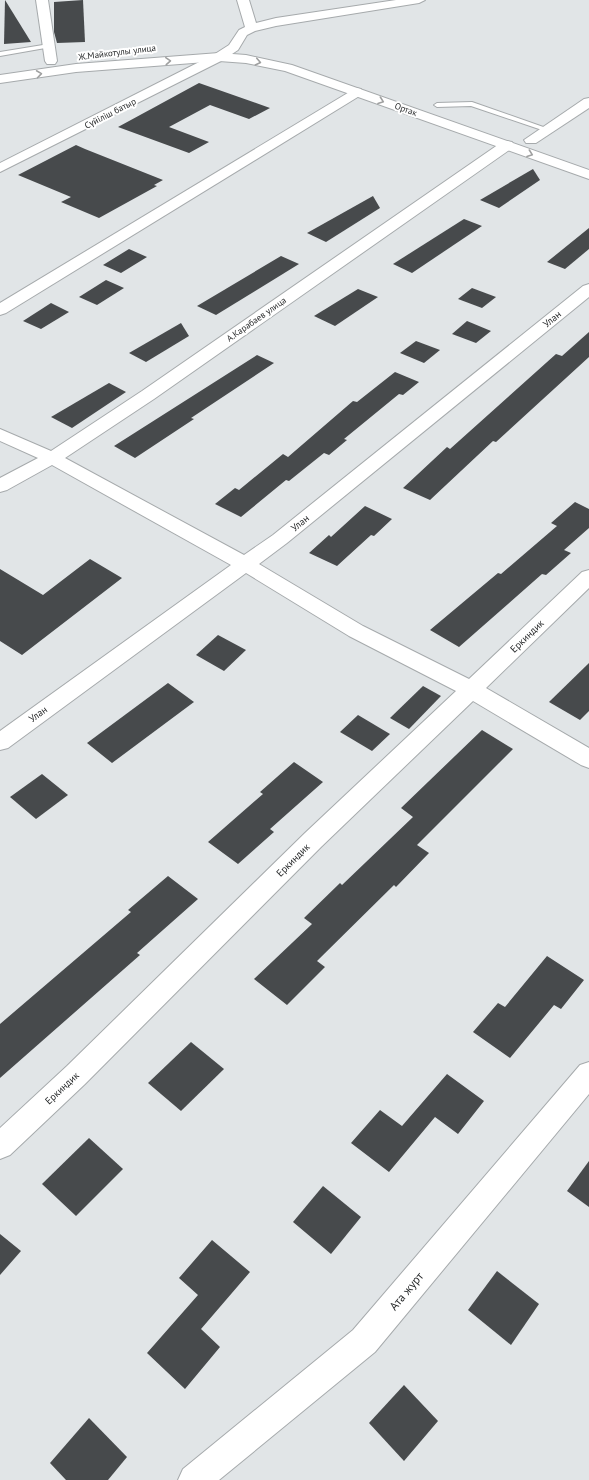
<svg xmlns="http://www.w3.org/2000/svg" width="589" height="1480" viewBox="0 0 589 1480" font-family="'PT Sans',sans-serif">
  <style>
    .building { fill: #474a4c }
    .lines { fill: none; stroke-linecap: round; stroke-linejoin: round }
    .lane-casing { stroke: #a6aaac; stroke-width: 2 }
    .street-casing { stroke: #a6aaac; stroke-width: 2 }
    .secondary-casing { stroke: #a6aaac; stroke-width: 2 }
    .lane { fill: #fff; fill-rule: evenodd }
    .street { fill: #fff; fill-rule: evenodd }
    .secondary { fill: #fff; fill-rule: evenodd }
    .oneway { stroke: #9fa0a0 }
    .labels { text-anchor: middle; dominant-baseline: central; stroke-width: 4; stroke-linejoin: round; paint-order: stroke }
    .far-street-label { font-size: 9px; fill: #292b2c; stroke: #fff }
    .street-label { font-size: 10px; fill: #292b2c; stroke: #fff }
    .near-street-label { font-size: 12px; fill: #292b2c; stroke: #fff }
  </style>
  <rect width="100%" height="100%" fill="#e1e5e7"/>
  <g class="building">
    <polygon points="5,0 31,42 4,44"/>
    <polygon points="83,0 85,42 57,43 54,32 54,2"/>
    <polygon points="199,83 270,108 249,119 210,105 169,127 209,142 189,153 118,127"/>
    <polygon points="76,145 85,149 163,180 154,185 157,186 99,218 61,202 71,197 18,175"/>
    <polygon points="533,169 540,180 499,208 480,200"/>
    <polygon points="373,196 380,208 326,242 307,233"/>
    <polygon points="464,219 482,226 412,273 393,264"/>
    <polygon points="589,228 589,249 565,269 547,262"/>
    <polygon points="129,249 147,257 121,273 103,265"/>
    <polygon points="281,256 299,264 216,315 197,306"/>
    <polygon points="106,280 124,288 97,305 79,297"/>
    <polygon points="472,288 496,297 482,308 458,299"/>
    <polygon points="358,289 378,297 335,326 314,316"/>
    <polygon points="51,303 69,312 41,329 23,321"/>
    <polygon points="467,321 491,331 476,343 452,334"/>
    <polygon points="181,323 189,336 146,362 129,353"/>
    <polygon points="589,332 589,357 496,442 493,441 430,500 403,488 447,447 450,449 556,354 562,356"/>
    <polygon points="416,341 440,350 424,363 400,353"/>
    <polygon points="257,355 274,363 191,418 194,419 135,458 114,446"/>
    <polygon points="395,372 419,382 403,395 399,394 344,439 347,440 329,455 324,453 289,481 286,480 241,517 215,504 235,488 239,490 283,454 288,457 353,401 357,402"/>
    <polygon points="109,383 126,392 72,428 51,417"/>
    <polygon points="575,502 589,509 589,528 564,550 571,553 546,575 542,574 459,647 430,630 498,573 501,574 557,526 551,523"/>
    <polygon points="365,506 392,519 374,536 371,535 337,566 309,553 329,535 331,537"/>
    <polygon points="90,559 122,578 22,655 0,641 0,569 43,595"/>
    <polygon points="218,635 246,650 224,671 196,655"/>
    <polygon points="589,663 589,711 580,720 549,702"/>
    <polygon points="168,683 194,702 112,763 87,743"/>
    <polygon points="423,686 441,696 409,729 390,718"/>
    <polygon points="358,715 390,734 372,751 340,732"/>
    <polygon points="482,730 513,749 417,845 429,853 396,887 394,885 317,961 325,967 287,1005 254,979 312,924 304,918 340,883 342,885 413,817 401,808"/>
    <polygon points="294,762 323,782 270,829 274,832 238,864 208,842 263,794 260,792"/>
    <polygon points="42,774 68,795 36,819 10,797"/>
    <polygon points="168,876 198,899 137,953 140,955 0,1078 0,1024 131,912 128,910"/>
    <polygon points="547,956 584,980 561,1009 554,1005 510,1058 473,1032 498,1003 505,1007"/>
    <polygon points="191,1042 224,1069 181,1111 148,1083"/>
    <polygon points="447,1074 484,1101 458,1134 435,1117 389,1172 351,1143 380,1110 402,1126"/>
    <polygon points="89,1138 123,1169 76,1216 42,1184"/>
    <polygon points="589,1161 589,1207 567,1191"/>
    <polygon points="323,1186 361,1217 331,1254 293,1222"/>
    <polygon points="0,1234 21,1251 0,1275"/>
    <polygon points="212,1240 250,1272 201,1329 220,1347 185,1389 147,1353 198,1295 179,1278"/>
    <polygon points="497,1271 539,1304 511,1345 468,1310"/>
    <polygon points="404,1385 438,1421 404,1461 369,1423"/>
    <polygon points="89,1418 127,1457 108,1480 66,1480 50,1463"/>
  </g>
  <g class="lines">
    <defs>
      <g id="lane">
        <polygon points="49,44 52,46 51,47 0,56 0,52"/>
        <polygon points="472,102 549,129 550,130 545,131 471,106 437,107 434,105 437,103"/>
      </g>
      <g id="street">
        <polygon points="36,0 48,0 57,61 55,64 47,64 45,61"/>
        <polygon points="237,0 249,0 256,23 276,18 396,0 425,0 419,3 276,26 255,31 247,35 238,50 223,60 0,172 0,163 215,54 229,45 239,30 245,27"/>
        <polygon points="356,88 361,89 362,92 361,95 6,313 0,315 0,303"/>
        <polygon points="589,98 589,108 536,143 526,143 524,140 584,99"/>
        <polygon points="507,141 512,142 514,145 512,148 154,399 65,458 244,555 273,535 583,286 589,284 589,297 287,543 259,564 363,626 469,679 582,572 589,570 589,588 486,688 589,748 589,768 581,765 473,701 321,847 85,1084 10,1155 0,1159 0,1128 67,1066 305,833 456,691 349,636 246,573 8,748 0,750 0,731 231,565 52,465 7,490 0,492 0,478 38,458 0,441 0,429 51,451 142,391 502,142"/>
        <polygon points="589,1062 589,1094 375,1352 219,1480 178,1480 183,1469 353,1330 580,1065"/>
      </g>
      <polygon id="secondary" points="219,53 246,55 292,65 589,170 589,179 285,71 246,63 219,61 76,72 0,83 0,75 76,64"/>
    </defs>
    <use href="#lane" class="lane-casing"/>
    <use href="#street" class="street-casing"/>
    <use href="#secondary" class="secondary-casing"/>
    <use href="#lane" class="lane"/>
    <use href="#street" class="street"/>
    <use href="#secondary" class="secondary"/>
  </g>
  <defs><path id="oneway-chevron" d="M-2-3.5L2.5 0L-2 3.5" fill="none" stroke-width="1.6" stroke-linecap="round" stroke-linejoin="round"/></defs>
  <g class="oneway">
    <use href="#oneway-chevron" transform="translate(168 61) rotate(-4)"/>
    <use href="#oneway-chevron" transform="translate(258 62) rotate(12)"/>
    <use href="#oneway-chevron" transform="translate(39 74) rotate(-8)"/>
    <use href="#oneway-chevron" transform="translate(381 101) rotate(20)"/>
    <use href="#oneway-chevron" transform="translate(530 154) rotate(20)"/>
  </g>
  <g class="labels">
    <g class="far-street-label">
      <text transform="translate(117 52) rotate(-7)">Ж.Майкотулы улица</text>
      <text transform="translate(406 109) rotate(20)">Ортак</text>
      <text transform="translate(110 113) rotate(-27)">Сүйіліш батыр</text>
      <text transform="translate(256 319) rotate(-35)">А.Карабаев улица</text>
    </g>
    <g class="street-label">
      <text transform="translate(552 319) rotate(-39)">Улан</text>
      <text transform="translate(300 523) rotate(-39)">Улан</text>
      <text transform="translate(527 636) rotate(-44)">Еркиндик</text>
      <text transform="translate(38 714) rotate(-36)">Улан</text>
      <text transform="translate(293 860) rotate(-45)">Еркиндик</text>
      <text transform="translate(62 1088) rotate(-43)">Еркиндик</text>
    </g>
    <g class="near-street-label">
      <text transform="translate(406 1291) rotate(-50)">Ата журт</text>
    </g>
  </g>
</svg>
